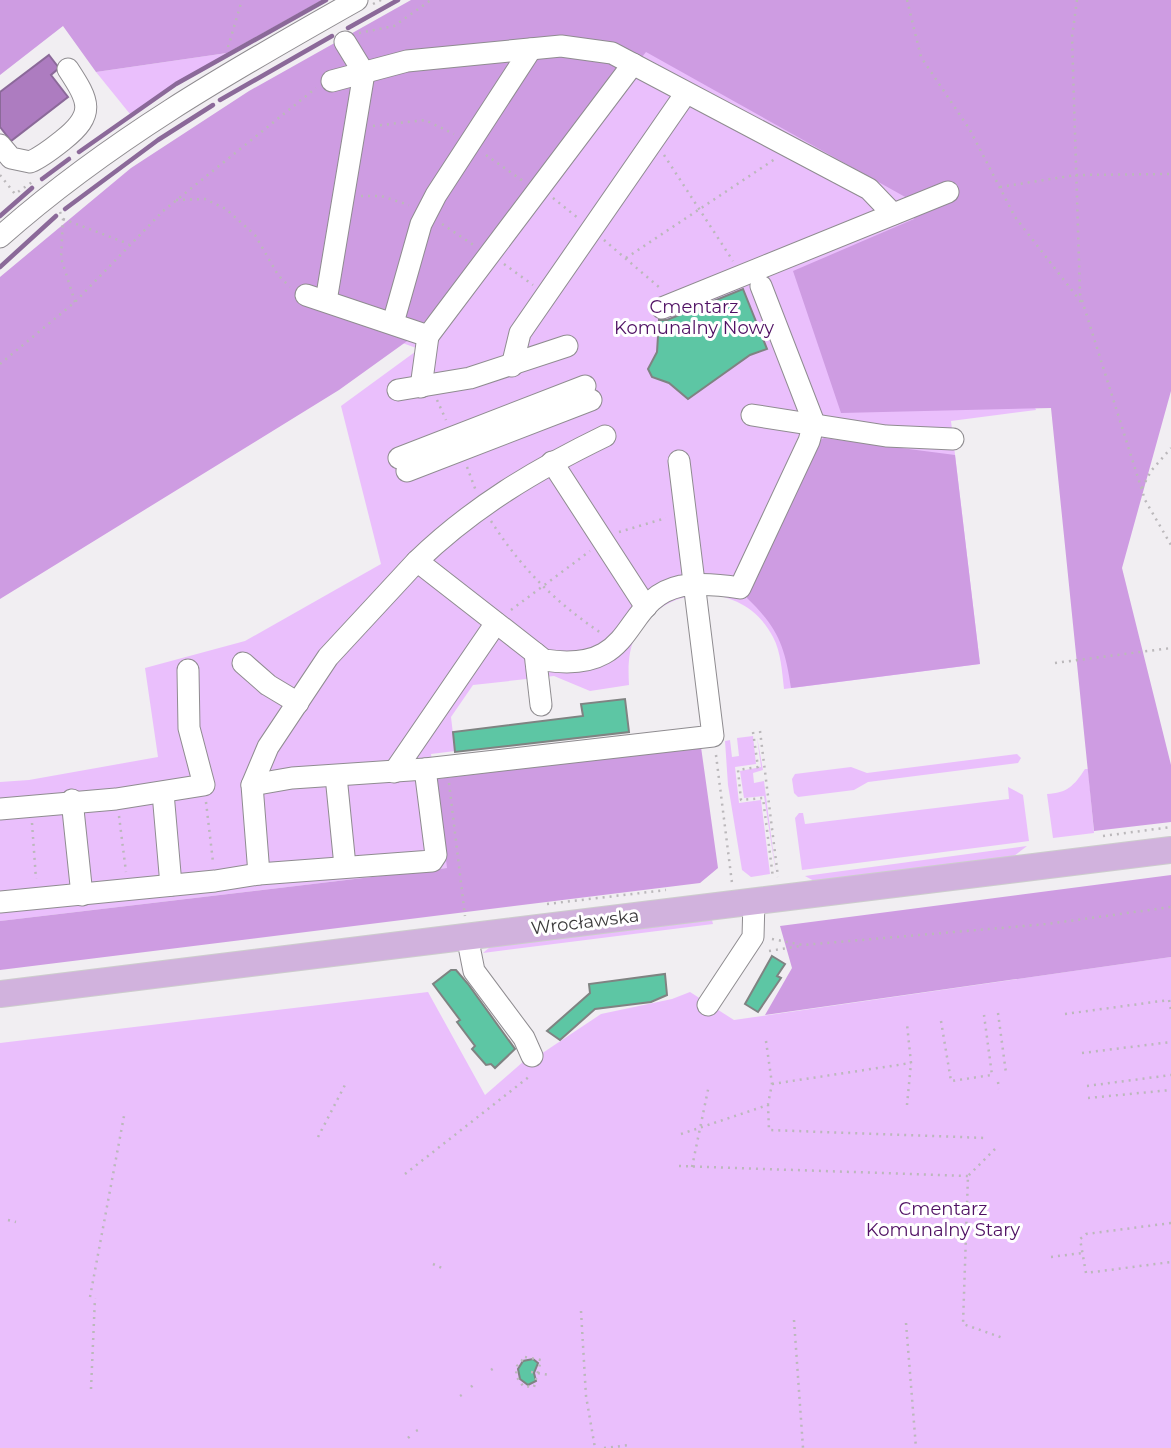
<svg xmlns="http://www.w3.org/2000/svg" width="1171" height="1448" viewBox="0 0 1171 1448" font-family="Montserrat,sans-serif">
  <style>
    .green { fill: #eabffc }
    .forest { fill: #ce9ce2 }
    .water { fill: #ad7cc0; stroke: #8b6999; stroke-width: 2 }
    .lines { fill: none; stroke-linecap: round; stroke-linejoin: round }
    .stream { stroke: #8b6999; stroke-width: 4.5 }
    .building { fill: #5dc6a4; stroke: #7f8382; stroke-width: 2 }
    .minor-casing { stroke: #8f8c90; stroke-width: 23 }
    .major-casing { stroke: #cdcccd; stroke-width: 28 }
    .path { stroke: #bbb8bb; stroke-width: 2.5; stroke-dasharray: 2 5; stroke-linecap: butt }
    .minor { stroke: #fff; stroke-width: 21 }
    .major { stroke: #d1b2dd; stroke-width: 26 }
    .labels { text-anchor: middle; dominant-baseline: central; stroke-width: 6; stroke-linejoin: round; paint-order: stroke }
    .park-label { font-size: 18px; fill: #4f1063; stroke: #fff }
    .street-label { font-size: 18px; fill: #3d3c3d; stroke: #fff }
  </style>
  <rect width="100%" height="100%" fill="#f1eef2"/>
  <g class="green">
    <path d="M870,0l166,410 -85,11 29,243 -196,25c-2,-17 -3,-37 -11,-52 -28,-55 -104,-56 -136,-4 -9,16 -9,34 -8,52l-39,6 -36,-15 -81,9 -22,32 4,34 -24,3 17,114 -448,53v-139l29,-2 129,-23 -13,-89 100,-27 136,-77 -40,-158 78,-57 -113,-41 46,-271z"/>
    <polygon points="227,53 130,114 96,72"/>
    <polygon points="753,736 756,764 735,767 739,803 761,800 770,874 751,877 742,870 728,785 725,741 730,740 732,757 739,756 737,738"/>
    <polygon points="757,737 763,770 753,773 754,783 764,781 776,874 764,796 744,798 740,771 761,767"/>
    <polygon points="1017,754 1021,758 1018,763 868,782 854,790 798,797 794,793 792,779 795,774 851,767 867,773"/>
    <path d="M1085,769h3l6,64 -41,5 -6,-44c20,-1 27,-8 38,-25z"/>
    <polygon points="1008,787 1023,795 1029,841 802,870 795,818 799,813 803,813 805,824 1009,799"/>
    <polygon points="1027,846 1014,856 814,881 805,876"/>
    <polygon points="712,920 713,924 483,953 490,947"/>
    <polygon points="1171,957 1171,1448 0,1448 0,1043 428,992 485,1095 524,1061 544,1052 601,1014 672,999 690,992 734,1020"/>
  </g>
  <g class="forest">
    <polygon points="0,0 322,0 227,53 96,72 63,26 0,75"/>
    <polygon points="411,0 1171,0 1171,391 1122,568 1171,765 1171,822 1094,831 1051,408 841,413 793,271 914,219 907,198 646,52 410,339 339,390 0,599 0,277 131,168 249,91"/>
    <path d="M824,438l131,17 25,209 -189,24c-6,-42 -13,-60 -44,-90l1,-13 69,-143z"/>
    <polygon points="701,747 718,868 700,883 0,970 0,921 447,868 436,779"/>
    <polygon points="1171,875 1171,957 765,1015 792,968 780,926"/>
  </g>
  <polygon class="water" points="49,55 59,68 51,75 68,97 11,141 0,127 0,92"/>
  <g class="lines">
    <g class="stream">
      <polyline points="348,28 398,0"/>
      <polyline points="220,100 332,36"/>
      <polyline points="79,152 176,84 326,0"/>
      <polyline points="42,179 69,159"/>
      <polyline points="65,209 158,140 213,105"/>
      <polyline points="0,216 32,188"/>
      <polyline points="0,267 56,216"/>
    </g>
  </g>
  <g class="building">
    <polygon points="743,289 767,349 750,355 688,399 669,383 652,377 648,369 657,352 659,320 667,320"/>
    <polygon points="625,699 629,732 455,752 453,732 583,716 581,704"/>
    <polygon points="772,956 785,964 777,976 781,978 758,1012 745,1004"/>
    <polygon points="451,970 456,970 468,984 515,1049 495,1068 491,1064 486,1065 472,1049 475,1046 457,1022 460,1020 433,984"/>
    <polygon points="665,974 667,995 651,1002 595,1009 560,1040 547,1031 590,993 589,984"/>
    <polygon points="533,1359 538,1363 534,1373 536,1381 528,1385 520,1379 518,1369 523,1361"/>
  </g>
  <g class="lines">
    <defs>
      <g id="minor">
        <polyline points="332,81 407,61 561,46 612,53 869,189 893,214"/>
        <path d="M0,145l11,13 19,4c12,-5 23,-14 33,-22 33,-26 26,-39 5,-71"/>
        <path d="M0,237c108,-96 231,-166 357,-237"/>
        <polyline points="306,295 428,336 421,387"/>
        <polyline points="326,301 364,73 345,42"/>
        <polyline points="662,308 948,192"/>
        <polyline points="393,323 421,224 436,195 531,49"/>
        <polyline points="428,336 633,64"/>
        <polyline points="512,366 520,333 686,93"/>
        <polyline points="398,390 470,378 567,346"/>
        <polyline points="752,415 886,436 953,439"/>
        <path d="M605,436c-70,34 -132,71 -188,125l127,99c97,15 75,-61 137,-74 19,-3 40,-1 59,2l69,-147 5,-18 -53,-137"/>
        <polyline points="399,458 585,386"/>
        <polyline points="552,462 646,607"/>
        <polyline points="407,471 591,400"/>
        <polyline points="535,653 541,705"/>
        <polyline points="243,663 268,685 298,703"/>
        <polyline points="394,772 496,623"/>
        <polyline points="336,776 345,866"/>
        <polyline points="252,785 292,778 425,769 713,736 679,461"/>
        <polyline points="163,793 171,885"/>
        <polyline points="72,800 82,895"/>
        <polyline points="0,809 116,799 204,785 189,728 188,670"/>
        <polyline points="259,874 252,785 268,747 328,657 417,561"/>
        <polyline points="0,902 215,881 259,874 432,861 436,855 425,769"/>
        <polyline points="467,936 474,971 524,1038 532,1056"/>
        <polyline points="708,1005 753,937 754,901"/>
      </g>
      <polyline id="major" points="0,994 1171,850"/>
    </defs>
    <use href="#minor" class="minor-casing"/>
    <use href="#major" class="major-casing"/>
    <g class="path">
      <polyline points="907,0 921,57 970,130 1015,217 1081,302"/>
      <polyline points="1077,0 1072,37 1080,294 1145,500 1171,545"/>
      <polyline points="373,4 381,0"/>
      <polyline points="359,33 394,26 431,0"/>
      <polyline points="228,47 242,0"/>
      <polyline points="373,126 425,120 454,134"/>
      <polyline points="486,155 523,181"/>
      <polyline points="664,155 733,261"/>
      <polyline points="0,175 15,194 35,180"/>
      <polyline points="1000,187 1076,175 1171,174"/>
      <polyline points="361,196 381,196 409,205"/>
      <polyline points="553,198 578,218"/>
      <polyline points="176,200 205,199 226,209 255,235 278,275 290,287"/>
      <polyline points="60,212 63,219 61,258 75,302"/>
      <polyline points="63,219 129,244"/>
      <polyline points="442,224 475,246"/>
      <polyline points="604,240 660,288"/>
      <polyline points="626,258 775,159"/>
      <polyline points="504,264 533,285"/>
      <polyline points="0,364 75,302 163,211 316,88"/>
      <polyline points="437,400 446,420"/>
      <polyline points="467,467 476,491"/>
      <polyline points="1142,488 1151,471 1171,448"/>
      <path d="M491,521c30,47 64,81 110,112"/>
      <polyline points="619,532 666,518"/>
      <polyline points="511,610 590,551"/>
      <polyline points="1055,663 1171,648"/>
      <polyline points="760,731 778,877"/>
      <polyline points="753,732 758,767 738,770 741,800 763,798 773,878"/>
      <polyline points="716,755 732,883"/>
      <polyline points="449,783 465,916"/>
      <polyline points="206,802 213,862"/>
      <polyline points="119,816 126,872"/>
      <polyline points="32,823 36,879"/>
      <polyline points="1103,836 1171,827"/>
      <polyline points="547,904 666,890"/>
      <polyline points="772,939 803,945 1047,924 1171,907"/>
      <polyline points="769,951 800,946"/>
      <polyline points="998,1013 1006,1073"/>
      <polyline points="1065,1014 1169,1000 1171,1010"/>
      <polyline points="941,1021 951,1081 992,1075 984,1015"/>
      <polyline points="766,1041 772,1084 768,1104"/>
      <polyline points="1082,1053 1171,1042"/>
      <polyline points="998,1082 999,1089"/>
      <polyline points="772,1084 911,1063"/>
      <polyline points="1087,1086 1171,1075"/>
      <polyline points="1088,1098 1171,1090"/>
      <polyline points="907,1105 911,1063 907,1024"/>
      <polyline points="681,1134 768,1105 769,1130 986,1138"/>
      <polyline points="318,1137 346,1083"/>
      <polyline points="995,1149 968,1176 963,1324 1003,1338"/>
      <polyline points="679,1166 968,1176"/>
      <polyline points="692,1167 709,1085"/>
      <polyline points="405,1174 530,1076"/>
      <polyline points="8,1220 16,1222"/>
      <polyline points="1171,1223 1086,1234 1080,1239 1086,1273 1171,1262"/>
      <polyline points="1051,1257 1082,1253"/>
      <polyline points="433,1264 444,1269"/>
      <polyline points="90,1297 124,1116"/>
      <polyline points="581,1311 586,1396 595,1448"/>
      <polyline points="794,1320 803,1448"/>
      <polyline points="906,1323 916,1448"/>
      <polygon points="525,1357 541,1360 534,1387 523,1386 516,1376 517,1366"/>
      <polyline points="491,1370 494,1368"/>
      <polyline points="531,1372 550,1375"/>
      <polyline points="471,1387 473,1385"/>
      <polyline points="91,1389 95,1298"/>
      <polyline points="460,1396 465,1393"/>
      <polyline points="416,1431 418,1430"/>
      <polyline points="408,1438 411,1435"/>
      <polyline points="604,1448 630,1445"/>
    </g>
    <use href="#minor" class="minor"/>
    <use href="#major" class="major"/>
  </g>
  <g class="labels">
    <g class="park-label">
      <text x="694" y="307">Cmentarz<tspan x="694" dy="21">Komunalny Nowy</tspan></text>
      <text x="943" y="1209">Cmentarz<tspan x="943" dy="21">Komunalny Stary</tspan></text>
    </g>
    <g class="street-label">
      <text transform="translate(585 922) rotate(-7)">Wrocławska</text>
    </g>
  </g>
</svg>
